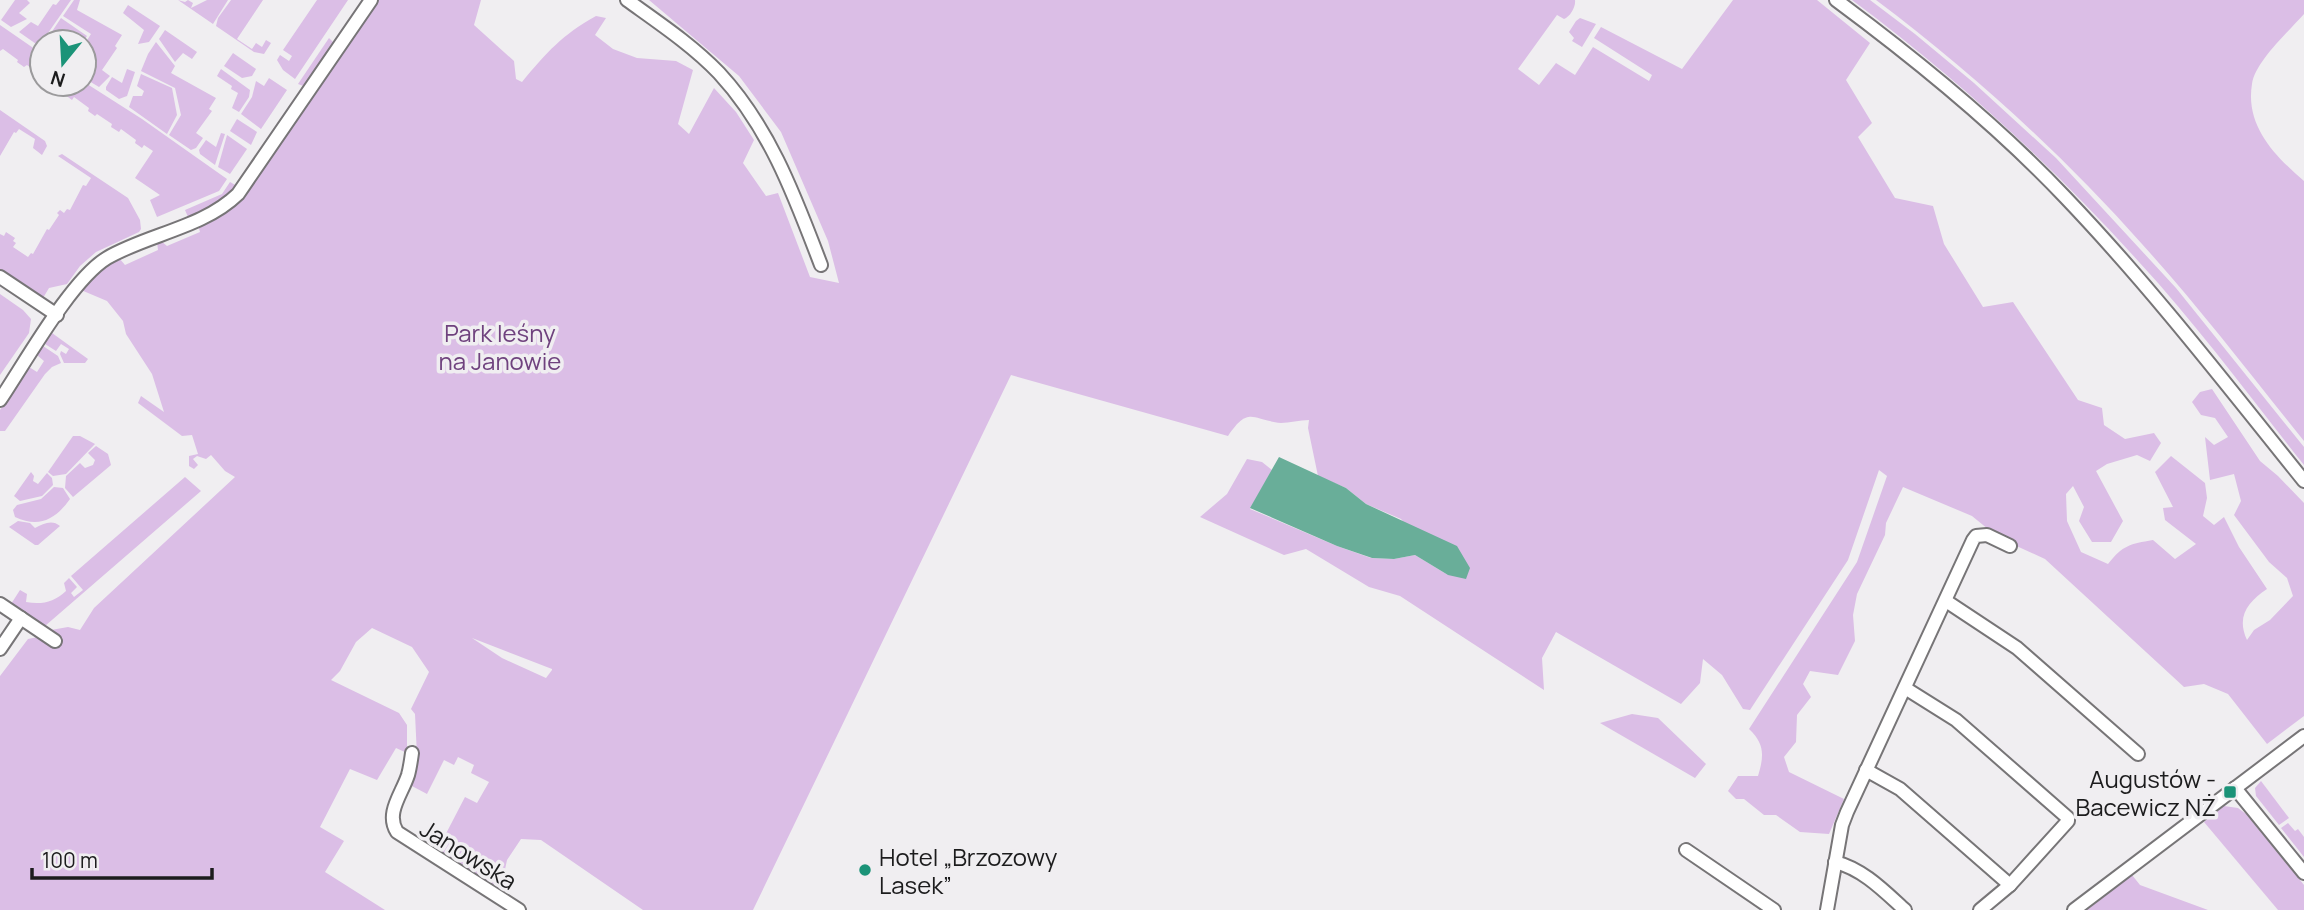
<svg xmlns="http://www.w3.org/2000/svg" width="2304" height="910" viewBox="0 0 2304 910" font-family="Manrope,sans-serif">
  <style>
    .green { fill: #dbbee6; fill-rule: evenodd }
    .water { fill: #69ae99 }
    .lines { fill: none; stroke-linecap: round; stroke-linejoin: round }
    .minor-casing { stroke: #777577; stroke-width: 16 }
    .minor { stroke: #fff; stroke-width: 12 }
    .poi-dot { fill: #1b9378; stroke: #f0eef1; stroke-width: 2.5 }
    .labels { text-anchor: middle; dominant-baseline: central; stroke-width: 7; stroke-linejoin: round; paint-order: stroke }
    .park-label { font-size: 24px; fill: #6f427e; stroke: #f0eef1 }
    .poi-label { font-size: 24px; fill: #1c1c1d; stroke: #f0eef1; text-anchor: end }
    .street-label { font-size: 24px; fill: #1c1c1d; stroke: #f0eef1 }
  </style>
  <rect width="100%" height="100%" fill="#f0eef1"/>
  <g class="green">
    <polygon points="15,0 27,0 30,3 19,13 27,19 11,27 1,20"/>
    <polygon points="60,0 71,0 39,46 19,32 31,22 38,26 53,4 56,5"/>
    <polygon points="74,0 80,0 77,10 122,35 115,46 117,48 102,70 110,76 99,87 84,78 84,45 91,34 63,16"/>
    <polygon points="178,0 185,2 188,0 193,3 191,8 207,0 228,0 213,24"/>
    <polygon points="231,0 263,0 237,39 252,49 256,43 262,47 266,40 271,43 264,54 254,52 216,26 218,18"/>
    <polygon points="317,0 348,0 295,79 283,70 277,60 280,55 289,61 292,56 283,50"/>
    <path d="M377,0h104l-7,25 40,36 2,18 6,3c25,-30 40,-47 74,-66l10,2 -11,17 18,14 24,9 39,3 17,9 -15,54 11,10 25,-46 22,24 18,28 -11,23 23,33 12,-3 32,84 29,6 -11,-42 -47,-109 -42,-56 -90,-76h926c1,7 -5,17 -11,19l-7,-4 -39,54 21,16 17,-22 19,12 18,-28 56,34 3,-6 -58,-37 7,-11 81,42 51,-69h84l53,43 -24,37 26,43 -14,14 37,61 38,8 11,38 39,63 30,-5 65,98 24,8 2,17 21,14 29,-6 7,10 -11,18 -13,-6 -30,9 -11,7 27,50 -12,21h-19l-13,-21 5,-14 -11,-21 -7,8 1,27 14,31 27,12c15,-19 22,-20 45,-24l22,19 21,-15 -31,-24 -2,-12 10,-1 -18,-35 16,-16 34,27 2,15 -4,18 11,9 10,-8 15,30 28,42c-19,13 -31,27 -20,51l7,-10 16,-10 23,-24 -6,-18 -18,-16 -35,-47 7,-14 -7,-27 -24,6 -5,-43 9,8 14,-8 -13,-19 -14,-3 -9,-13 8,-10 12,-3 48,72 18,15 26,27v213l-37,28 -39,-50 -24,-10 -20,3 -139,-128 -46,-21 -27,-22 -69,-29 -17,36 -1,12 -28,59 -4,21 2,26 -17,34 -28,-4 -7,13 8,13 -14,18 -1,27 -12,15 5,15 55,27 -15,35 -29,-2 -24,-17h-12l-20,-16h-8l-8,-8 10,-15h20c6,-20 7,-32 -9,-47l108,-167 30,-86 -8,-6 -31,90 -98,150 -7,-1 -21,-34 -19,-16 -3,24 -19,21 -125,-72 -14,26 2,32 -144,-94 -31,-9 -63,-38 -22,6 -84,-38 27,-23 20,-35 15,3 10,8 -22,39 87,37 34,12 23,1 21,-4 33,20 -47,-56 -35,-15 -20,-16 -28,-12 -10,-48 1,-8c-9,0 -20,3 -28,3 -29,-3 -32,-18 -53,13l-217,-61 -258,535h-110l-102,-70 -20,-1 -14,21 -7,33 -58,-38 -4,-6 27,-52 12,6 12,-21 -18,-9 3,-8 -16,-8 -4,8 -10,-5 -17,34 -17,-9 7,-29 -2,-42 -4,-5 18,-37 -17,-25 -40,-19 -16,14 -16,29 -9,9 68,33 8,12v28l-11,-5 -19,32 -27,-11 -30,58 24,14 -19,31 60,38h-385v-234l28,-37 10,-2 16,8 5,-9 -8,-6 17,-3 12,3 14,-22 141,-131 -10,-6 -14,-16 -5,4 -9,-3 -4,3 5,6 -4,4 -5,-3v-10l9,-2 -6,-19 -10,1 -44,-33 3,-7 23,16 -12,-38 -26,-40 -3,-13 -16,-20 -26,-11 29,-28 9,-4 6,7 33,-15 -1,-8 4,-1 6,5 33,-14 -2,-7 24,-11 19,-13zM472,638l80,31v1l-6,8 -44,-20z"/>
    <path d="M1852,0h18l45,34 59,49 82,75 120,130 128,159v18c-54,-68 -106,-139 -165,-203 -87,-97 -182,-184 -287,-262z"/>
    <path d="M1876,0h428v14c-15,17 -49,48 -52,70 -7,42 23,72 52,97v260c-53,-66 -105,-134 -162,-197 -80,-90 -170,-172 -266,-244z"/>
    <polygon points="128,5 160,26 149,42 138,44 144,30 123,13"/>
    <polygon points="61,18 87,36 83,42 45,42"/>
    <polygon points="1580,18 1596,24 1582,47 1572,41 1574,38 1569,32 1576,21"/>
    <polygon points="0,25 42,54 42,76 27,65 24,67 17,62 18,60 3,49 0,51"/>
    <polygon points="165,30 197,52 192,59 183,53 175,62 159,39"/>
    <polygon points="329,38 334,43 334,46 306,87 298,84"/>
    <polygon points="156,42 175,66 171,73 216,98 209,109 212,111 196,133 203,138 196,148 191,150 169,135 181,115 175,88 141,71 148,54"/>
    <polygon points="233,53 256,69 252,76 242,78 224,66"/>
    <polygon points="127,69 135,72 127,96 119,99 106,90 106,87 112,77 122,83"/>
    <polygon points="221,69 250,90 249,97 239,112 232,108 238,93 231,89 232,86 217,76"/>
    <polygon points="141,74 172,88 177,115 167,134 129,107 133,96 142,96 144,91 137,86"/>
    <polygon points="269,78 287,90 261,129 241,114 252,97 256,81 264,86"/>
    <polygon points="84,82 142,119 227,179 219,191 157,217 150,200 160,195 135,178 153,151 144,145 142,148 135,143 136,140 121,129 119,132 111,127 112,124 97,114 95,116 88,111 89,108 74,97 72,100 64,94 65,92 54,84 84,84"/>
    <polygon points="0,110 45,141 47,146 42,155 33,148 35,139 19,129 16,133 14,132 0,156"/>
    <polygon points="237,119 257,132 251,145 230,131"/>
    <polygon points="221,133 225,134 215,165 200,154 199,150 206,140 216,147"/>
    <polygon points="227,135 247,149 230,174 218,167"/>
    <polygon points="62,154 128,198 140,220 141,229 139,232 96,252 80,266 67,284 49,288 43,298 0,269 0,234 4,236 6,232 15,238 13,241 16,243 13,247 28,257 31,253 33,254 47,229 49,230 59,215 57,213 60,210 64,213 67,209 70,210 83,185 86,186 91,178 58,156"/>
    <path d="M230,182l7,4c-14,15 -30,23 -49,31l-3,-7 37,-16z"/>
    <polygon points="0,294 23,310 31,319 29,333 0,375"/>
    <polygon points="52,333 88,359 85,363 64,363 60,354 61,351 66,354 69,349 61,344 56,351 45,344"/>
    <polygon points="43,346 58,356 61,363 52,367 45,374 5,431 0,431 0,410 29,367 37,372 44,361 37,355"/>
    <polygon points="73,436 80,436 95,444 66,474 53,476 48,472"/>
    <polygon points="96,446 108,454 111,465 73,497 65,488 66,476 80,463 85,468 93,465 95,460 88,453"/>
    <polygon points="31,472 34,476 33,481 38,484 47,473 52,478 53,485 42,496 20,501 14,496"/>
    <path d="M185,477l16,14 -156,135 -34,-22 9,-14 7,4 -1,8c16,3 28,0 40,-11l-2,-8 5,-5 8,9 -6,6 3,4 9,-7 -12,-14z"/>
    <path d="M54,487l9,1 7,11c-15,21 -31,29 -55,18l-2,-7 4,-5 24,-6z"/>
    <path d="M18,521l12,2 5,5c8,-4 17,-9 25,-2l-22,19h-3l-26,-18z"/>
    <polygon points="1632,714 1658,718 1706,764 1695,778 1600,723"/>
    <polygon points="2261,781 2289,818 2279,825 2256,796 2255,788"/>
    <polygon points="2224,806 2238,808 2246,814 2304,885 2304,910 2278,910 2204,822"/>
    <polygon points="2288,823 2295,831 2298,829 2304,837 2304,857 2281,828"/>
    <polygon points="2132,875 2140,885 2208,910 2087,910"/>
  </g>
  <polygon class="water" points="1279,457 1346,488 1366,504 1457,546 1470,568 1466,579 1448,575 1415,555 1394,559 1372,558 1337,546 1250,508"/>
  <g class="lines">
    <defs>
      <g id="minor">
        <path d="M627,0c32,23 65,45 92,73 51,55 76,124 102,192"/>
        <path d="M1836,0c81,60 160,124 229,197 86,90 161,187 239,284"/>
        <polyline points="0,277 57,315"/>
        <path d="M0,400c25,-37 71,-120 107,-142 41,-24 96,-30 131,-64l133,-194"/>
        <polyline points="1946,601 2017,648 2138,754"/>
        <polyline points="0,604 55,641"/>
        <polyline points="0,649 21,618"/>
        <polyline points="1905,688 1956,720 2068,818 2068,821 2010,885 1980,910"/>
        <path d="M412,753c-1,7 -2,15 -4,22 -6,19 -23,38 -11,57l122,78"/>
        <polyline points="1866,770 1900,789 2010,885"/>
        <polyline points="2235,788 2304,873"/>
        <polyline points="1686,850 1774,910"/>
        <path d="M1835,862c28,7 49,29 70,48"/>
        <polyline points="1827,910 1842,825 1847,812 1973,540 1976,536 1987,535 2010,546"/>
        <polyline points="2074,910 2304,736"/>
      </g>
    </defs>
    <use href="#minor" class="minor-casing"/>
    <use href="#minor" class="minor"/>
  </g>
  <g class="poi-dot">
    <rect x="2223" y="785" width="14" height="14" rx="3.5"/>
    <circle cx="865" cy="870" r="7"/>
  </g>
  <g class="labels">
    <g class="park-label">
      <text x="500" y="332">Park leśny<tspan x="500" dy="28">na Janowie</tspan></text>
    </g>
    <g class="poi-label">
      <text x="2216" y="778">Augustów -<tspan x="2216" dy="28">Bacewicz NŻ</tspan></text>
      <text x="879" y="856" text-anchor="start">Hotel „Brzozowy<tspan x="879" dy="28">Lasek”</tspan></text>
    </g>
    <g class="street-label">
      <text transform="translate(469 854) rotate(32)">Janowska</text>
    </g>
  </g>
  <g transform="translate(63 63) rotate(198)"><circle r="33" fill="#f0eef1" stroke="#9b9a9c" stroke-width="2"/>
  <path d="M0-5L12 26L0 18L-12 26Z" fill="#1b9378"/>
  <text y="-10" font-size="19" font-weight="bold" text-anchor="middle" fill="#1c1c1d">N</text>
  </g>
  <path d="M32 868v10h180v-10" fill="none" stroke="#1c1c1d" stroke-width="3.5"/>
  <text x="42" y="868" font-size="21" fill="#1c1c1d" stroke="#f0eef1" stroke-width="5" paint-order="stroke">100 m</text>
</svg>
